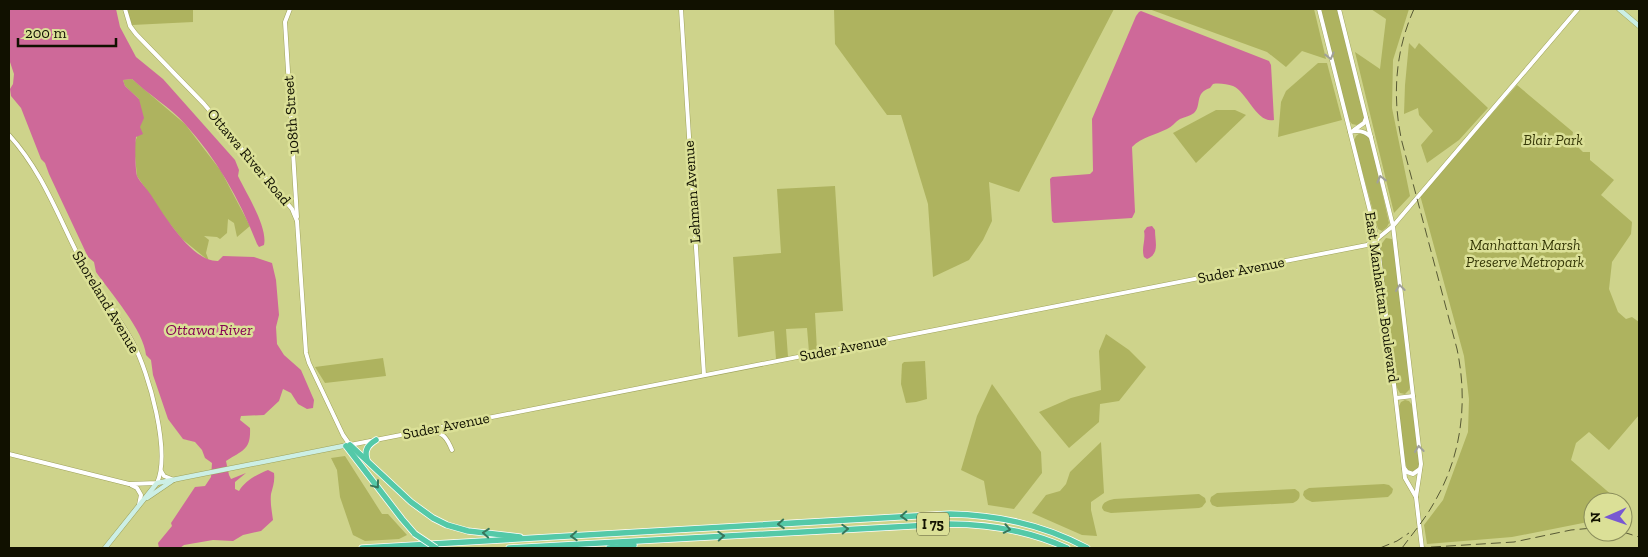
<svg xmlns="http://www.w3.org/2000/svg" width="1648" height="557" viewBox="0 0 1648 557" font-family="'Zilla Slab',serif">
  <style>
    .green { fill: #aeb35f }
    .water { fill: #ce6999 }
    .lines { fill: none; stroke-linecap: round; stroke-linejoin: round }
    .tertiary-casing { stroke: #9ea25c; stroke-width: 5 }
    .secondary-casing { stroke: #9ea25c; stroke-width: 5.5 }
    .motorway-casing { stroke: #fff; stroke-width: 7 }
    .tertiary { stroke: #fff; stroke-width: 4 }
    .secondary { stroke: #ccefe5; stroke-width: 4.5 }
    .motorway { stroke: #54c9a8; stroke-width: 5.5 }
    .rail { stroke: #575934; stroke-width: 1; stroke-dasharray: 10 5; stroke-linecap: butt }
    .motorway-bridge-casing { stroke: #fff; stroke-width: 7; stroke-linecap: butt }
    .motorway-bridge { stroke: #54c9a8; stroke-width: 5.5 }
    .oneway { stroke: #a0a099 }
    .oneway2 { stroke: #36765c }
    .labels { text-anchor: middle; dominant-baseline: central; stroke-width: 5; stroke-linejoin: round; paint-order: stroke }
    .shield { fill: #dbe097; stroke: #4e4f2d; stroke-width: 1 }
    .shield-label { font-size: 14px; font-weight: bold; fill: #110 }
    .street-label { font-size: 15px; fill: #110; stroke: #dbe097 }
    .park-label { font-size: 15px; font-style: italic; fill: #373908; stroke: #dbe097 }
    .water-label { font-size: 16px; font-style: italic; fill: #860354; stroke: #dbe097 }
  </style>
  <rect width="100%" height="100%" fill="#ced38b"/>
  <g class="green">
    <polygon points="127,9 193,9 193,22 132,25"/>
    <polygon points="834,9 1114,9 1019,192 989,182 992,221 983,240 969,260 933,277 928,204 901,115 887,115 835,44"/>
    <polygon points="1149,9 1314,9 1326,59 1302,51 1286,67 1267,52"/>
    <polygon points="1321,9 1338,9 1364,117 1362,122 1357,125 1352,124 1348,119"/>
    <polygon points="1371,9 1409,9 1393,60 1392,108 1410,196 1394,213 1355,52 1380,69 1386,19"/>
    <polygon points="1409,43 1415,49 1419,43 1488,108 1459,140 1427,163 1421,145 1433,131 1419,115 1418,108 1404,114 1405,85"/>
    <polygon points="1318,63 1327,63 1342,120 1278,137 1281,102 1286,91"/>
    <polygon points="132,79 185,124 221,171 250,226 237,237 234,223 228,219 227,233 220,239 217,237 204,236 209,240 206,253 209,261 182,239 166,219 137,176 134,146 140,127 139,99 125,86 123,80"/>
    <polygon points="1517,85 1573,132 1572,138 1579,142 1577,146 1583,152 1590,152 1590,160 1614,180 1601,195 1632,222 1631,234 1612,262 1609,289 1618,312 1626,319 1632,317 1639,322 1639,415 1609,450 1589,432 1576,443 1571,460 1620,502 1593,502 1593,521 1512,537 1427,544 1424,525 1443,500 1468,432 1469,399 1464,356 1420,195 1487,116 1489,117"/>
    <polygon points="1216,110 1235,110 1246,115 1196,163 1173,133"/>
    <polygon points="1360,133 1366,135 1370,139 1389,223 1387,227 1382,231 1378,229 1354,141 1356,136"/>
    <polygon points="835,186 843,311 815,313 817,351 809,352 807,328 786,329 788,357 776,359 774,331 738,337 733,257 781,253 777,189"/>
    <polygon points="1386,238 1392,239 1393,243 1410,385 1409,390 1405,394 1400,393 1396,386 1380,246"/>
    <polygon points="1106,334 1129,350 1146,367 1119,401 1100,404 1099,422 1069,448 1039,412 1071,398 1101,390 1099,351"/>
    <polygon points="383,358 386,376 325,383 315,367"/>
    <polygon points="925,361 927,399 916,402 906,403 901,384 902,364 904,362"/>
    <polygon points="992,384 1041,452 1042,473 1014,509 988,505 984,481 961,470 977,416"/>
    <path d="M1405,400l4,1 3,4 7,59v4l-6,5 -4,-1c-8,-14 -8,-50 -10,-66l2,-4z"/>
    <polygon points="1101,442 1104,493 1091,502 1091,510 1097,536 1082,535 1032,513 1046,495 1060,491 1066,484 1070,472"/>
    <polygon points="345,456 382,514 388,514 407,535 399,539 365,541 353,535 340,497 337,470 331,458"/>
    <polygon points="1384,484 1389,485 1393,489 1392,493 1388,497 1312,502 1306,499 1303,495 1304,491 1309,488"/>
    <path d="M1295,489l4,3c2,5 -1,9 -6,11l-76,4 -5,-2 -2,-4 1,-4 6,-4z"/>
    <path d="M1199,494l6,4 1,4 -4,5 -3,1 -88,5 -7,-2 -2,-3c0,-6 7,-8 12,-9z"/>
  </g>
  <g class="water">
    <path d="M9,9h107l4,18 16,30 27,22 72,81 4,10 -1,6c8,17 30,51 26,69l-5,2 -2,-3c-17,-44 -40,-85 -72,-120 -15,-17 -36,-29 -53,-45l-9,1 2,6 14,13 5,19 -4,9 3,7 -7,3c-1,8 -1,31 1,39 3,6 10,13 14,19 13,20 41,67 67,66l5,-5 31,1 18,6 4,17 3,35 -3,12 1,17 7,11 17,15 13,30 -1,8 -6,1 -9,-5 -7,-11 -8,-4 -4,12 -15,14 -23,1 -1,4 10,8c1,22 -7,22 -24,33l3,14 2,4 15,-6 -11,9v7l4,2c7,-11 17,-16 29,-21l6,3c1,8 -1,13 -3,21 -1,9 1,18 2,26l-12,11 -18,4 -10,6 -20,-1 -29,5 -4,3h-21l-1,-5 14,-17 -1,-3 24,-36 10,-1 6,-9 1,-14 -7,-5 -3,-8 -7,-8 -12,-3 -15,-20 -15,-44 -2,-15 -5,-5c-2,-24 -35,-62 -50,-83l-2,-10 -6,-5 -39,-83 -4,-11 -4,-4 -20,-51 -10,-12 -1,-7 3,-5 1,-10 -5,-15z"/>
    <path d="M1141,11l128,50 2,4 3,55c-17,4 -27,-28 -41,-34 -6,-2 -14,-3 -20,-2l-3,4c-16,5 -8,18 -16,25 -4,3 -10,4 -14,6 -5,3 -8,8 -13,10 -12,6 -25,8 -35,18l3,65 -3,6 -78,5 -2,-2 -2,-42 2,-2 38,-3 3,-3 -1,-52 44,-103 3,-4z"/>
    <path d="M1152,226l3,4c0,12 5,24 -8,29l-3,-2c-3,-9 2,-17 0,-26l3,-4z"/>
  </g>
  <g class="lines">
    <defs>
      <g id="tertiary">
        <polyline points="125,9 130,26 136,34 204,104 292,209 297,221 306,353 309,363 343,435 350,445 1367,245 1377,239 1393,226 1578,9"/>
        <polyline points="290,9 285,22 297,217"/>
        <polyline points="681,9 704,375"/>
        <polyline points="1319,9 1377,239 1405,478 1416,497"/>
        <polyline points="1339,9 1393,226 1421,464 1416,497 1422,548"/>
        <polyline points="1354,130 1364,123 1366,118"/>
        <path d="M1350,132c7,-2 15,-1 21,5"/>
        <path d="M9,135c34,37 50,84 73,128 15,28 36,52 51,80 16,30 38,109 24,140l-28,1 -120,-30"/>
        <polyline points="1396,398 1413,396"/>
        <path d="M430,431c13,1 17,7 22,19"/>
        <polyline points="1404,468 1407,472 1413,474 1420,469"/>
        <polyline points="161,471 164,476 174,480"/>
        <polyline points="131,485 137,488 141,495 139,505"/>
      </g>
      <g id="secondary">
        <polyline points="1619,9 1639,26"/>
        <polyline points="147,498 172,481"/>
        <polyline points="105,548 157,483 348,445"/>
      </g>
      <g id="motorway">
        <polyline points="350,445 411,502 433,518 447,525 468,531 520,537"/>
        <polyline points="346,446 402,519 415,534"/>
        <path d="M367,460c-3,-10 1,-15 9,-20"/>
        <path d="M362,548l588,-34c49,1 94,11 137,34"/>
        <path d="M509,548l440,-24c41,0 80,7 118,24"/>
        <polyline points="609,548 634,545"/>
      </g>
    </defs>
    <use href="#tertiary" class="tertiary-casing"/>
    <use href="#secondary" class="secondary-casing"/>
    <use href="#motorway" class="motorway-casing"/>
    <use href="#tertiary" class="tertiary"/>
    <use href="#secondary" class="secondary"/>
    <use href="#motorway" class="motorway"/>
    <g class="rail">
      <polyline points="1623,532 1639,537"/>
      <polyline points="1380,548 1397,541 1409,533"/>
      <path d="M1402,548c11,-15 24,-30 33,-47 27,-46 33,-100 22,-152l-55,-207c-10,-44 -7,-91 12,-133"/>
      <polyline points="1416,548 1514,542 1571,530 1593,528"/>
    </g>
    <defs>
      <polyline id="motorway-bridge" points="415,534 436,548"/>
    </defs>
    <use href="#motorway-bridge" class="motorway-bridge-casing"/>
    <use href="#motorway-bridge" class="motorway-bridge"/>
  </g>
  <defs><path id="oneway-chevron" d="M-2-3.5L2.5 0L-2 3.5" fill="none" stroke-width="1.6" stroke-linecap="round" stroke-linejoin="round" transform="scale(1.25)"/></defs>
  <g class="oneway">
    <use href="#oneway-chevron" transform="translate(1330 56) rotate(76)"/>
    <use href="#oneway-chevron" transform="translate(1381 179) rotate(-104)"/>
    <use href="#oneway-chevron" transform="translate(1400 288) rotate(-97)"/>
    <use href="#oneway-chevron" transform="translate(1419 449) rotate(-97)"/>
  </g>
  <g class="oneway2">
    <use href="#oneway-chevron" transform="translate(376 485) rotate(53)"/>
    <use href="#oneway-chevron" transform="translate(904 516) rotate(177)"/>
    <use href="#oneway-chevron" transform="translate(781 524) rotate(176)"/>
    <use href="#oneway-chevron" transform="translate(845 529) rotate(-3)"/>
    <use href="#oneway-chevron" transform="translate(1007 529) rotate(11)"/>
    <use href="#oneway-chevron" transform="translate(486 533) rotate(-176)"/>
    <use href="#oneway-chevron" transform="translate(574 536) rotate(177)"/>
    <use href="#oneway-chevron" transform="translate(721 536) rotate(-3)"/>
  </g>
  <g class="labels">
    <rect class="shield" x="917" y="512.5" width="32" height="23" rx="4"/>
    <g class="shield-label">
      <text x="933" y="524">I 75</text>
    </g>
    <g class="street-label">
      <text transform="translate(291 115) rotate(-94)">108th Street</text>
      <text transform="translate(249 157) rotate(50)">Ottawa River Road</text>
      <text transform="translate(692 192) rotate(-94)">Lehman Avenue</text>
      <text transform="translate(1241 270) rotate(-11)">Suder Avenue</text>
      <text transform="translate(1382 297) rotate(82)">East Manhattan Boulevard</text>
      <text transform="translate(106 302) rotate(59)">Shoreland Avenue</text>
      <text transform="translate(843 348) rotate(-11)">Suder Avenue</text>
      <text transform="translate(446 426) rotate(-11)">Suder Avenue</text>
    </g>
    <g class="park-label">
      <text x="1553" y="140">Blair Park</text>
      <text x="1525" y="245">Manhattan Marsh<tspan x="1525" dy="17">Preserve Metropark</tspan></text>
    </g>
    <g class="water-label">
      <text x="209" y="329">Ottawa River</text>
    </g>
  </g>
  <rect width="1648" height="557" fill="none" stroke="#111100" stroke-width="20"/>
  <g transform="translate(1608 517) rotate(268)"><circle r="24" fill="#dbe097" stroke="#8a8d5b"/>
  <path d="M0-4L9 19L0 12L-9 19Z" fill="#7858d2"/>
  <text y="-8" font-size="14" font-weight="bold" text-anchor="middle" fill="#111100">N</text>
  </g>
  <path d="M18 38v8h98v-8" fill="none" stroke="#111100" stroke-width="2.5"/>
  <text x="25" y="38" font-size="15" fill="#111100" stroke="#dbe097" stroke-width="4" paint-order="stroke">200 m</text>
</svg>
